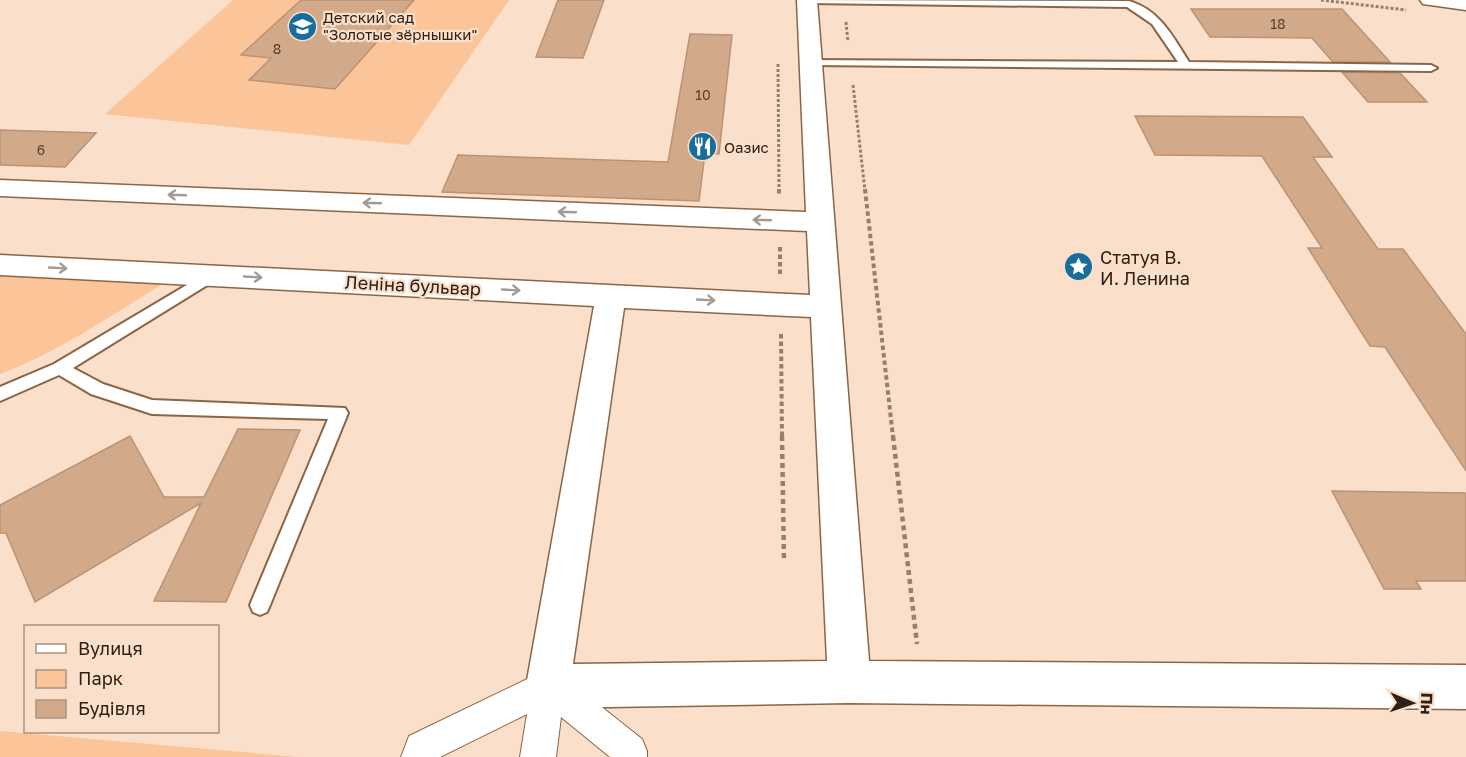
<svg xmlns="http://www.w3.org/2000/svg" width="1466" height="757" viewBox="0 0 1466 757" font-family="'Golos Text',sans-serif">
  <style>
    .green { fill: #fbc499 }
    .building { fill: #d3aa89; stroke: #bb9273; stroke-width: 1.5 }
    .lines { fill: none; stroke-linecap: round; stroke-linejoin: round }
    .service-casing { stroke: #8b6546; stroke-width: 4 }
    .pedestrian-casing { stroke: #8b6546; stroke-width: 2 }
    .minor-casing { stroke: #8b6546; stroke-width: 3 }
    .path-far2 { stroke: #958070; stroke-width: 3; stroke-dasharray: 3 2; stroke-linecap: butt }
    .path-far1 { stroke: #958070; stroke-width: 4; stroke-dasharray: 4.5 3; stroke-linecap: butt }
    .path { stroke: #958070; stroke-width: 4.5; stroke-dasharray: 5 4; stroke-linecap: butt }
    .service { fill: #fff; fill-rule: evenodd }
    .pedestrian { fill: #fff; fill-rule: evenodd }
    .minor { fill: #fff; fill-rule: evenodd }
    .oneway { stroke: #a29b95 }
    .labels { text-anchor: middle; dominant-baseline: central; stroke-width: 4.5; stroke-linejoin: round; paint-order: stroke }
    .far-number-label { font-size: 14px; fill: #594231 }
    .far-poi-label { font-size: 15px; fill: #302014; stroke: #fadfcb; text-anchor: start }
    .poi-label { font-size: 18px; fill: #302014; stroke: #fadfcb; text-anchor: start }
    .street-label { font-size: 18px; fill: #302014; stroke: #fadfcb }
  </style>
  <rect width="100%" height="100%" fill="#fadfcb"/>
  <g class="green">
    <polygon points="233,0 509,0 409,145 105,114"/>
    <path d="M0,275l164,8c-53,33 -106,69 -164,91z"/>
    <polygon points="0,731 298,757 0,757"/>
  </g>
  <g class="building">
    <polygon points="301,0 414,0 335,89 249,80 271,58 241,55"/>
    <polygon points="558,0 604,0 583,58 536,57"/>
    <polygon points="1191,9 1342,9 1390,62 1333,62 1312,38 1210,37"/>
    <polygon points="690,34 732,35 719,154 705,153 699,201 442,192 458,155 668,162"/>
    <polygon points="1342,72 1400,73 1427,102 1368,102"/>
    <polygon points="1135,116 1303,117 1332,157 1313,157 1378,249 1403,249 1466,334 1466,471 1385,347 1370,346 1308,248 1322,248 1262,156 1155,155"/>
    <polygon points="0,130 96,133 65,167 0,165"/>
    <polygon points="238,429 300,430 226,602 154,601 201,503 35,602 6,533 0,533 0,505 130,436 164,497 204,497"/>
    <polygon points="1332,491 1466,493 1466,581 1416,581 1421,589 1384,589"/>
  </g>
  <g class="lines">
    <defs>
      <g id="service">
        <path d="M802,0l327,1c31,9 44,36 60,61l242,3 6,3 -6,3 -620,-6 -6,-3 2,-2 371,2 -26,-38 -25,-17 -320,-4z"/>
        <polygon points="212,270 219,275 217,279 73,368 103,384 152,400 345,408 348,413 270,605 267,612 260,615 253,612 250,605 328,419 152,414 91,394 59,375 0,401 0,387 54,364"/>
      </g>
      <polygon id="pedestrian" points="548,669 560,674 642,739 647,751 647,757 610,757 561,717 556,757 520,757 527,714 440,757 401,757 409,736"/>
      <g id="minor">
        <path d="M797,0h20l52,661 597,4v44l-617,-6 -301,5 -15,-7 -7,-15 68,-380 -594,-31v-20l810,40 -3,-64 -807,-35v-16l806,32zM624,308l187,9 16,344 -254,3z"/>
        <polygon points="1420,0 1466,0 1466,10 1423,4"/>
      </g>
    </defs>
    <use href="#service" class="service-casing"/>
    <use href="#pedestrian" class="pedestrian-casing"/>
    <use href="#minor" class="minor-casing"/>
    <g class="path-far2">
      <polyline points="1321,0 1406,10"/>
      <polyline points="846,22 848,42"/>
      <polyline points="778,64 779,191"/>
      <polyline points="853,85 865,191"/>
    </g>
    <g class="path-far1">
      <polyline points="779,189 779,194"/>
      <polyline points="865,189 893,437"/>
      <polyline points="780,247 780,275"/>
      <polyline points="781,334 782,437"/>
    </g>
    <g class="path">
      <polyline points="782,436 784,562"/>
      <polyline points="893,436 917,644"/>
    </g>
    <use href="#service" class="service"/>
    <use href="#pedestrian" class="pedestrian"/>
    <use href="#minor" class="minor"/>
  </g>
  <defs><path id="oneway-shaft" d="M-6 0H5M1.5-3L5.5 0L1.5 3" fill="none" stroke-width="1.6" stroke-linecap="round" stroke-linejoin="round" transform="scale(1.5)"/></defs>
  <g class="oneway">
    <use href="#oneway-shaft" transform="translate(177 195) rotate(-178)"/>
    <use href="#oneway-shaft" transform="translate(372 203) rotate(-178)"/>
    <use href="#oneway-shaft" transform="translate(567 212) rotate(-178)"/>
    <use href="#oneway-shaft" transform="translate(762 220) rotate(-178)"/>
    <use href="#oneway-shaft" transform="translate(58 268) rotate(3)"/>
    <use href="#oneway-shaft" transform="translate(253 277) rotate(3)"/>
    <use href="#oneway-shaft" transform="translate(511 290) rotate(3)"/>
    <use href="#oneway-shaft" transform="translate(706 300) rotate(3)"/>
  </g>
  <defs>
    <symbol id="school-disc" viewBox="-11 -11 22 22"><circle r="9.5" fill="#176d9d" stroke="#fadfcb"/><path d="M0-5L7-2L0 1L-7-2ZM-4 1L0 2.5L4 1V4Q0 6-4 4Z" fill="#fff"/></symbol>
    <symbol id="restaurant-disc" viewBox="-11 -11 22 22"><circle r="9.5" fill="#176d9d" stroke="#fadfcb"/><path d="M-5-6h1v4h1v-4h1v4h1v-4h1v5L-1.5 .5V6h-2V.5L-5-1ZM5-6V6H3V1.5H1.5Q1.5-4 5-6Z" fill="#fff"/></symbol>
    <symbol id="sight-disc" viewBox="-11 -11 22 22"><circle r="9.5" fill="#176d9d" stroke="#fadfcb"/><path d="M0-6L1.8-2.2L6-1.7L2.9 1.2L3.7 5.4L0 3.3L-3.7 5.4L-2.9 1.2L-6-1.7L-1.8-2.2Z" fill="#fff"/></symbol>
  </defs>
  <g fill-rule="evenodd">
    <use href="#school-disc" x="286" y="10" width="33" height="33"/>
    <use href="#restaurant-disc" x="686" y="130" width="33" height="33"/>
    <use href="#sight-disc" x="1062" y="250" width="33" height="33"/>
  </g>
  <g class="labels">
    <g class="far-number-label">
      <text x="1278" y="23">18</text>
      <text x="277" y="48">8</text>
      <text x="703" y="94">10</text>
      <text x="41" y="149">6</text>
    </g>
    <g class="far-poi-label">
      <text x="323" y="17">Детский сад<tspan x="323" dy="17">"Золотые зёрнышки"</tspan></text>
      <text x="724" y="147">Оазис</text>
    </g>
    <g class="poi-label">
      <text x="1100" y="257">Статуя В.<tspan x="1100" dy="21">И. Ленина</tspan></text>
    </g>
    <g class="street-label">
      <text transform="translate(413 285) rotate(3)">Леніна бульвар</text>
    </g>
  </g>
  <rect x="24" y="625" width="195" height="108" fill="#fadfcb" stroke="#a99382" stroke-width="1.5"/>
  <rect x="36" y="644" width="30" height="9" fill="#ffffff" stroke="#a99382" stroke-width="1.5"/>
  <text x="78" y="655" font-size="18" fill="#302014">Вулиця</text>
  <rect x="36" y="670" width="30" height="18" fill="#fbc499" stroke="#a99382" stroke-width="1.5"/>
  <text x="78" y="685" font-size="18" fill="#302014">Парк</text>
  <rect x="36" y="700" width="30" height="18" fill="#d3aa89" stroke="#a99382" stroke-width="1.5"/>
  <text x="78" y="715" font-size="18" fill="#302014">Будівля</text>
  <g transform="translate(1412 703) rotate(92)" stroke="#fadfcb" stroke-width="4.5" paint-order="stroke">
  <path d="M0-4.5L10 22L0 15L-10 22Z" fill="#302014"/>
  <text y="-9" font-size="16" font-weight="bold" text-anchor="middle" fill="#302014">Пн</text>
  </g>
</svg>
